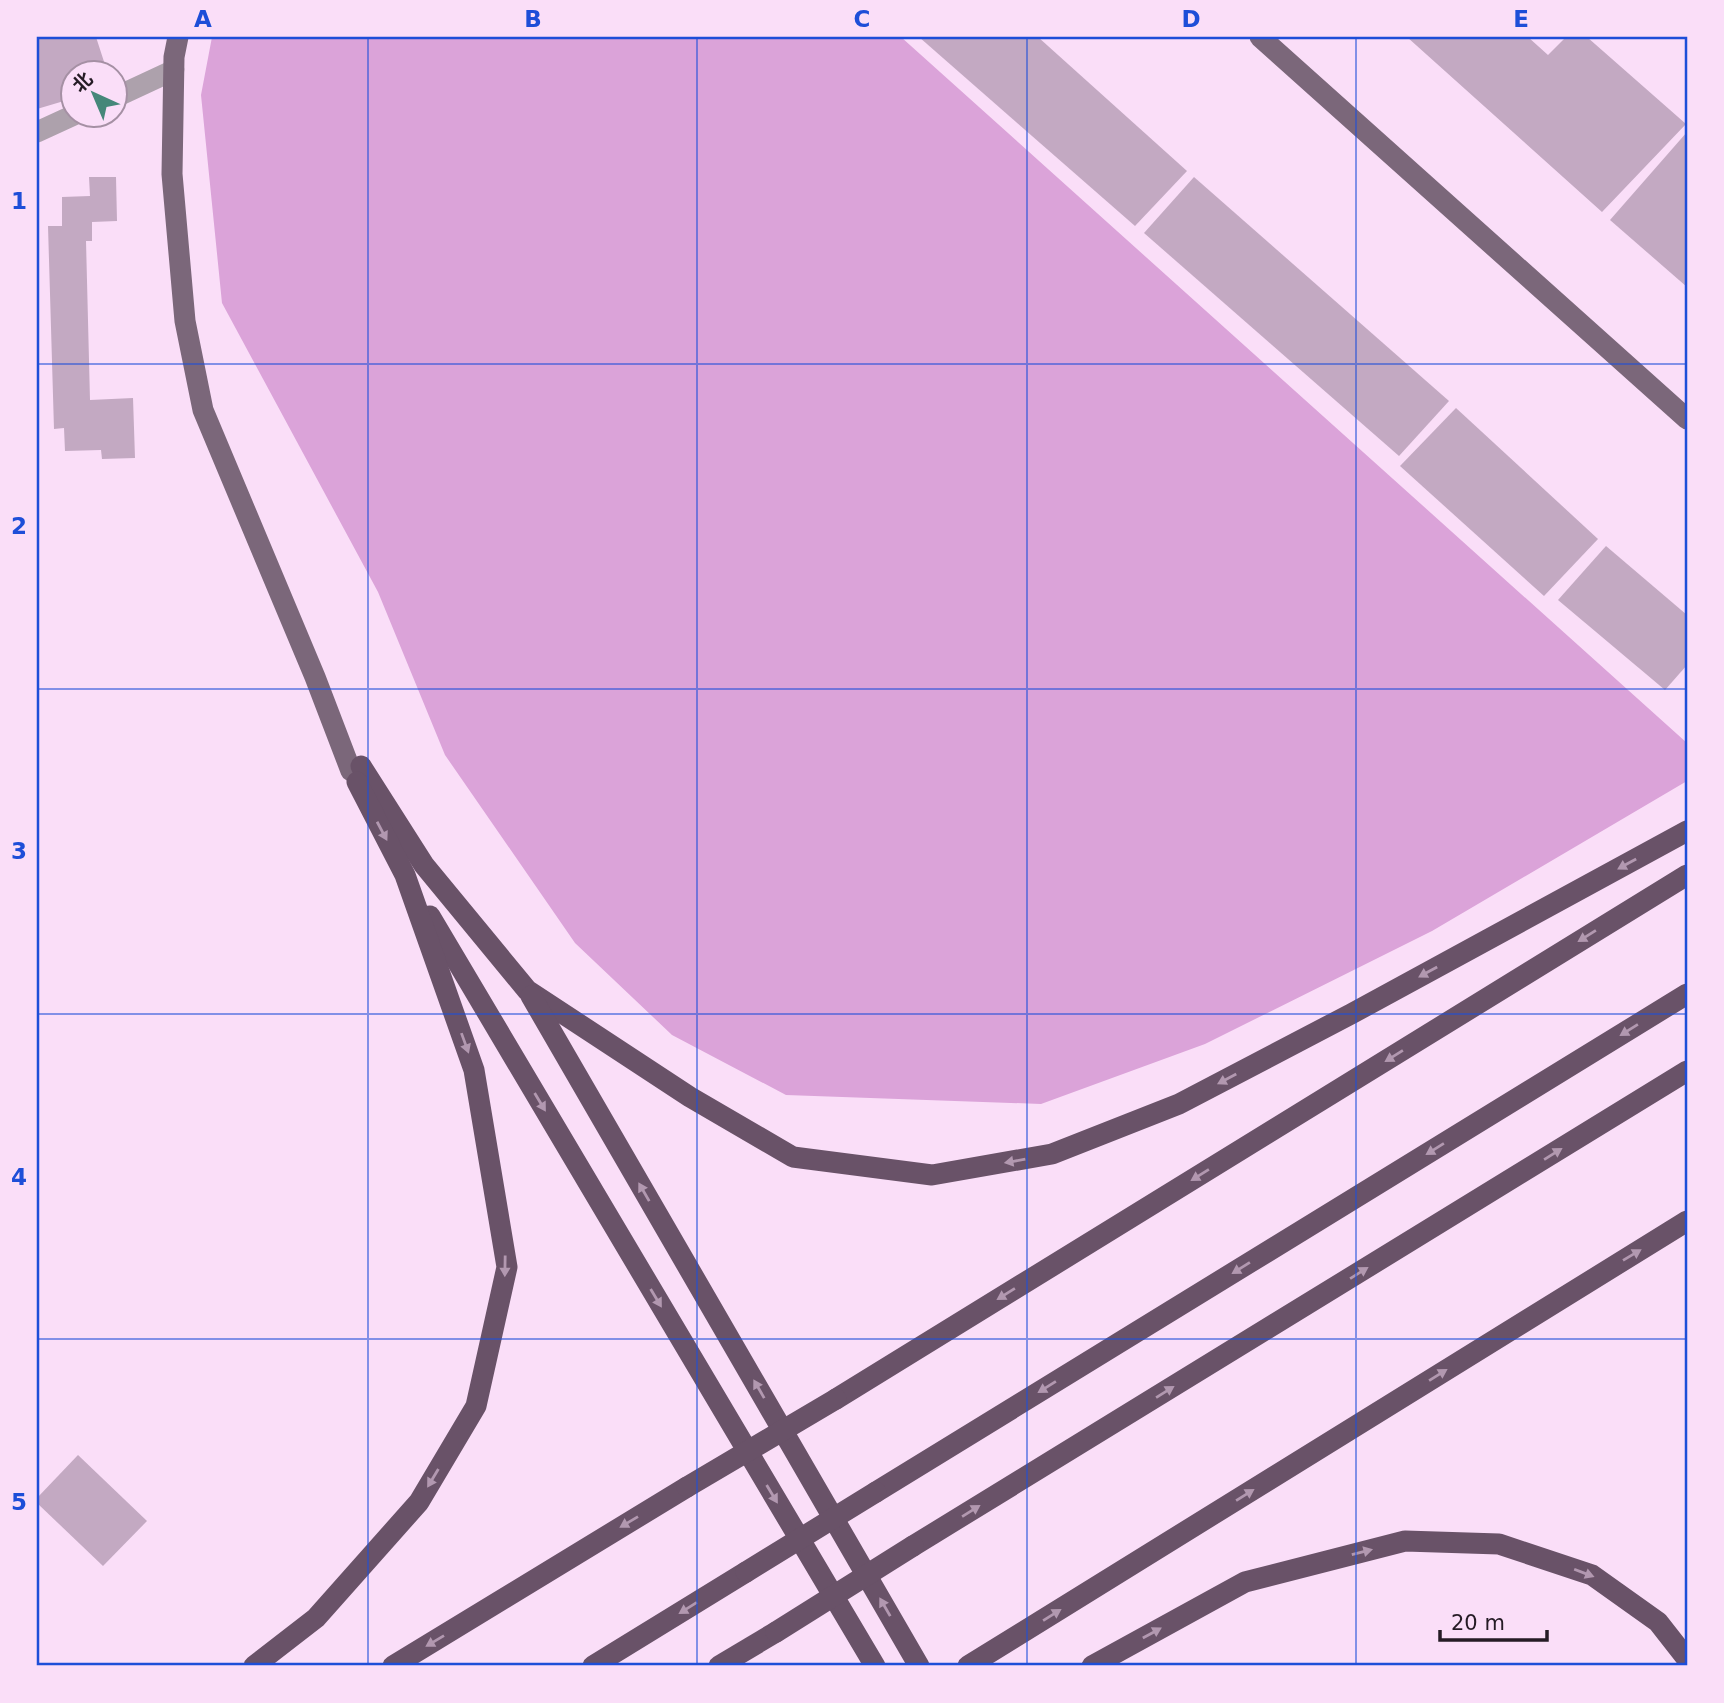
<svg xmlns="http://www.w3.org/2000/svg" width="1724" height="1703" viewBox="0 0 1724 1703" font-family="'DejaVu Sans','Noto Sans SC',sans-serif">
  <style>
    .forest { fill: #dba3d9 }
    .building { fill: #c3a9c2 }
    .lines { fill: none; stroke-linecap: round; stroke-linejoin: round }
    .minor { stroke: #ada1ac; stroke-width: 21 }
    .primary { stroke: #7b677a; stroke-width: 21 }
    .motorway { stroke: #695268; stroke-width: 21 }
    .motorway-bridge { stroke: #695268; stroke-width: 21 }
    .oneway { fill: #b298b0 }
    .grid { fill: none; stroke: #1d4ed8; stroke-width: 2; stroke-opacity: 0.55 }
    .neatline { fill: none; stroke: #1d4ed8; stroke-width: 2.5 }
    .grid-label { font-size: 23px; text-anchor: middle; font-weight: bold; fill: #1d4ed8 }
  </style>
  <rect width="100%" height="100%" fill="#fadef8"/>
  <polygon class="forest" points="212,37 901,37 1687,743 1687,781 1432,931 1205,1044 1041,1104 786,1095 672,1035 575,943 445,755 378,592 222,303 201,95"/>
  <g class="building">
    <polygon points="37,37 96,37 108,74 74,74 74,98 37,109"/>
    <polygon points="919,37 1038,37 1187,171 1135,226"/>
    <polygon points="1407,37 1528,37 1548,55 1566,37 1587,37 1686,124 1602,212"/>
    <polygon points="1687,132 1687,287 1610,220"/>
    <polygon points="89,177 116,177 117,221 92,222 92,241 86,241 90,400 133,398 135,458 102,459 101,450 65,451 64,428 54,429 48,226 62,226 62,197 90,196"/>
    <polygon points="1194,177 1449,401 1399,456 1144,233"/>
    <polygon points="1456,408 1598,539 1544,596 1400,466"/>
    <polygon points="1606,546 1687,615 1687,665 1665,690 1558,600"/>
    <polygon points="78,1455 147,1521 103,1566 37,1503 37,1498"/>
  </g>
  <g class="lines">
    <g class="minor">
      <polyline points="116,97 174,70"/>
      <polyline points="37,132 74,115"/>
    </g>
    <g class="primary">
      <polyline points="178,37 174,57 172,174 185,321 203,410 315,677 351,771"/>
      <polyline points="1260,37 1687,419"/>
    </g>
    <g class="motorway">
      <polyline points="361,766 424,865 527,990 690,1097 793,1157 932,1175 1052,1154 1179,1104 1351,1014 1687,831"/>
      <polyline points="430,916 875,1666"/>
      <polyline points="531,996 919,1666"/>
      <polyline points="836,1399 1687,875"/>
      <polyline points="876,1492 1687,994"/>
      <polyline points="913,1546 1687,1071"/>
      <polyline points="254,1666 316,1618 419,1502 476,1406 507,1267 474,1070 405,875 357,782"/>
      <polyline points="393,1666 687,1487"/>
      <polyline points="593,1666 746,1572"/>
      <polyline points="719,1666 776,1632"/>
      <polyline points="968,1666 1687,1221"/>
      <polyline points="1092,1666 1245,1582 1405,1541 1499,1544 1592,1575 1658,1622 1687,1659"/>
    </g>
    <g class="motorway-bridge">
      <polyline points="687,1487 836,1399"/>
      <polyline points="746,1572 876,1492"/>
      <polyline points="776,1632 913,1546"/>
    </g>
  </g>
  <defs><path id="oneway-solid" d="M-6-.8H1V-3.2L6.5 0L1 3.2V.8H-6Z" transform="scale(1.75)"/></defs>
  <g class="oneway">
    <use href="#oneway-solid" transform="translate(382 831) rotate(62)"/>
    <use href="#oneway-solid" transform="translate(1627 864) rotate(151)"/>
    <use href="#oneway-solid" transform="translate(1587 936) rotate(148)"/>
    <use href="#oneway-solid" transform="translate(1428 972) rotate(151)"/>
    <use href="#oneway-solid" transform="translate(1629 1030) rotate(148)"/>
    <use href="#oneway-solid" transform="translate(465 1043) rotate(70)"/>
    <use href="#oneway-solid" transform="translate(1394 1056) rotate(148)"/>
    <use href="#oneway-solid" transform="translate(1227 1079) rotate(152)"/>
    <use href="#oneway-solid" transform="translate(540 1102) rotate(59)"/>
    <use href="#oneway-solid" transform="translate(1435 1149) rotate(148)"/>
    <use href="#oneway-solid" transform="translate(1553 1154) rotate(-32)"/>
    <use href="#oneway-solid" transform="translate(1015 1161) rotate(170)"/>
    <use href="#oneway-solid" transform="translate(1200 1175) rotate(148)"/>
    <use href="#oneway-solid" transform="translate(644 1192) rotate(-120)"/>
    <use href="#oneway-solid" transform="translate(1632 1255) rotate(-31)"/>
    <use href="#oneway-solid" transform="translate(505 1266) rotate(91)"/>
    <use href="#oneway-solid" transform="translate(1241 1268) rotate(148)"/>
    <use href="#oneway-solid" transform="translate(1359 1273) rotate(-32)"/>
    <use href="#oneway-solid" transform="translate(1006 1294) rotate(148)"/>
    <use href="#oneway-solid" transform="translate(656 1298) rotate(59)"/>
    <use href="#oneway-solid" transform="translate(1438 1375) rotate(-32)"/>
    <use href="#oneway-solid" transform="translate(1047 1387) rotate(148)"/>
    <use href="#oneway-solid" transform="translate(759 1389) rotate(-120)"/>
    <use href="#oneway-solid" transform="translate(1165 1392) rotate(-32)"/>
    <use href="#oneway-solid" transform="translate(433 1478) rotate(121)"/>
    <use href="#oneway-solid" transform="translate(772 1494) rotate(59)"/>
    <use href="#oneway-solid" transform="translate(1245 1495) rotate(-32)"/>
    <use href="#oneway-solid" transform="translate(971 1511) rotate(-32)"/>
    <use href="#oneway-solid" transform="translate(629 1522) rotate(149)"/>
    <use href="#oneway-solid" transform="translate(1362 1552) rotate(-14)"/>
    <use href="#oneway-solid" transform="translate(1584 1573) rotate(21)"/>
    <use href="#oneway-solid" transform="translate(885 1607) rotate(-120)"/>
    <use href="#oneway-solid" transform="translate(688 1608) rotate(148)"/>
    <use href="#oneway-solid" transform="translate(1052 1615) rotate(-32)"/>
    <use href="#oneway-solid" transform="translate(1152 1633) rotate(-29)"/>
    <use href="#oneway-solid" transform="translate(435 1641) rotate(149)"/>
  </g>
  <path class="grid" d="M368,37v1629M697,37v1629M1027,37v1629M1356,37v1629M37,364h1650M37,689h1650M37,1014h1650M37,1339h1650"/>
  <rect width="1724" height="1703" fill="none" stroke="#fadef8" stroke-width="77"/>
  <g transform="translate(94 94) rotate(316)"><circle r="33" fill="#fadef8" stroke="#a590a4" stroke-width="2"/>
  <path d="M0-5L12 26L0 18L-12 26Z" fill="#458779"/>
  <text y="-10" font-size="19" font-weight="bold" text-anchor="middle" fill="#251b25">北</text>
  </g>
  <path d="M1440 1630v10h107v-10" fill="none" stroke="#251b25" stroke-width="3.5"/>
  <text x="1451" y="1630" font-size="21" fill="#251b25" stroke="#fadef8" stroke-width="5" paint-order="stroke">20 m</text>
  <rect x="38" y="38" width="1648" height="1626" class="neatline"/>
  <g class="grid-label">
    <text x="203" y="27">A</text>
    <text x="533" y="27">B</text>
    <text x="862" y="27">C</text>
    <text x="1191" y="27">D</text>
    <text x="1521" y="27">E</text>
    <text x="19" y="209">1</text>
    <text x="19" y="534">2</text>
    <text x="19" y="859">3</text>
    <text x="19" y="1185">4</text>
    <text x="19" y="1510">5</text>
  </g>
</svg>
